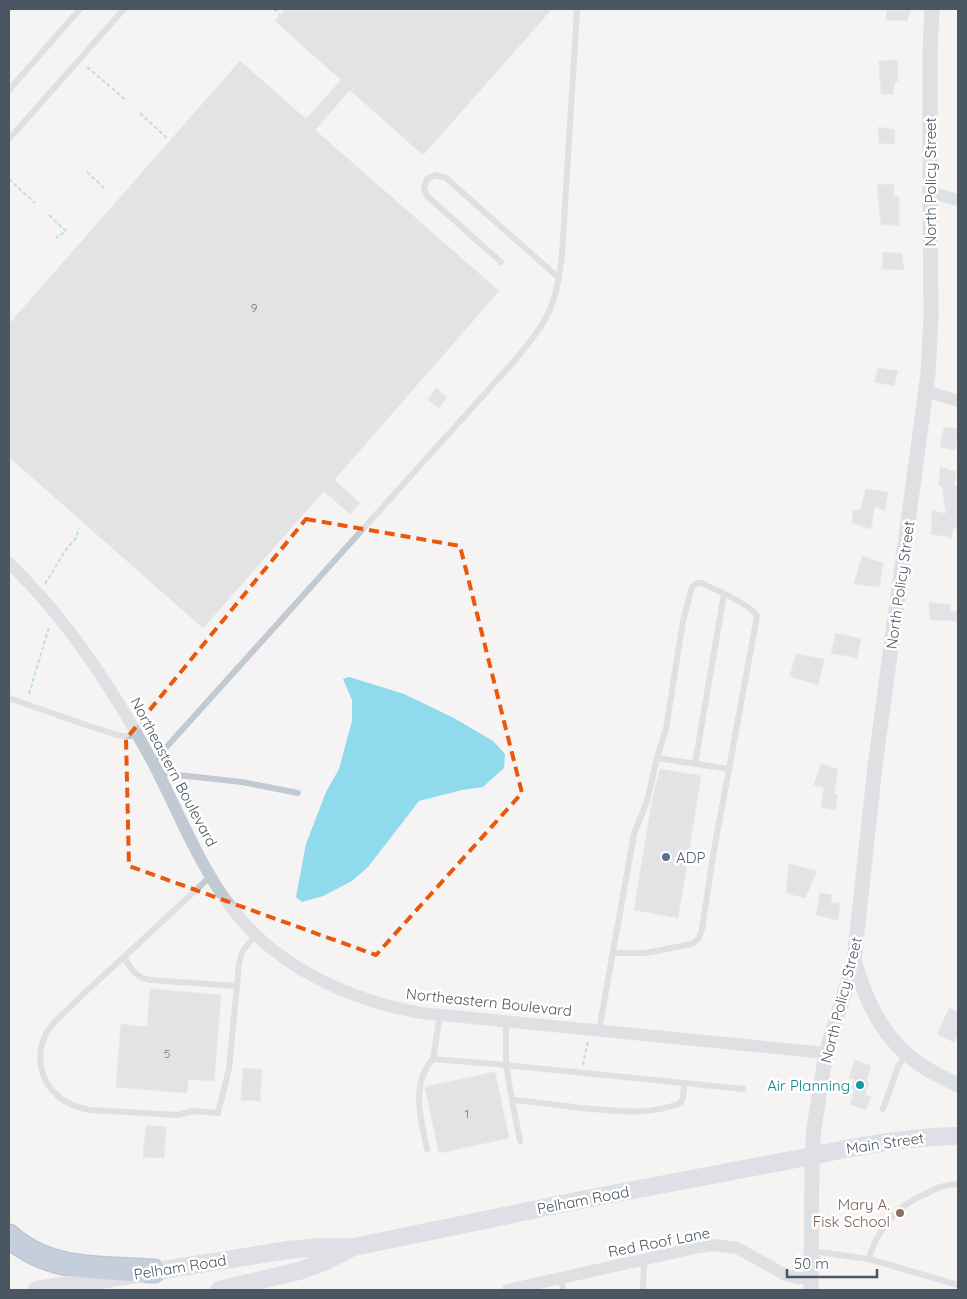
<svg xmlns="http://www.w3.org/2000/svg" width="967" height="1299" viewBox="0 0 967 1299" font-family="Quicksand,sans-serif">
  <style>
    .water { fill: #90daee }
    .building { fill: #cdcfd5; stroke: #d7d9de }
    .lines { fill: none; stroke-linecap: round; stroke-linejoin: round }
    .motorway-casing { stroke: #7690ad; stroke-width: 25 }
    .path { stroke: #7ad0a6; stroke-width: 2; stroke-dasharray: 4 2.5; stroke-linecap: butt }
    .service { stroke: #c1cad2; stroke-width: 6 }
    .minor { stroke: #c1cad2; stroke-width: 12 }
    .tertiary { stroke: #c1cad2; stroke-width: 15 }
    .secondary { stroke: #c1cbd6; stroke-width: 18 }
    .motorway { stroke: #8ba5c1; stroke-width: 22 }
    .marked { fill: none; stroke: #e8590c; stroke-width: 4; stroke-dasharray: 10 6; stroke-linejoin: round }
    .service-dot { fill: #5c6f8a; stroke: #fff; stroke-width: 2 }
    .culture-dot { fill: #0f9aa8; stroke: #fff; stroke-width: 2 }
    .education-dot { fill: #8d6e63; stroke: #fff; stroke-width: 2 }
    .labels { text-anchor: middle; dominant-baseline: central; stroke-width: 5; stroke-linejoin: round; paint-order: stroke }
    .number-label { font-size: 12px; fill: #6b747e }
    .street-label { font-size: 15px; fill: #4a5661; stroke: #fff }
    .service-label { font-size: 15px; fill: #4e5e75; stroke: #fff; text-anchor: start }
    .culture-label { font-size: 15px; fill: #0d838f; stroke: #fff; text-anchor: end }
    .education-label { font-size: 15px; fill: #785e54; stroke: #fff; text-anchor: end }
  </style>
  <rect width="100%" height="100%" fill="#f5f3f3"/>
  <polygon class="water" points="349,677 404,694 454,718 493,741 505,754 504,768 483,787 462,790 419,801 368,867 352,881 323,896 302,902 296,897 306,844 326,792 339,769 352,721 352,700 343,679"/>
  <g class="building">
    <polygon points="286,9 552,9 423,155 350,90 315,130 499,291 334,480 360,503 350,514 324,491 203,628 9,457 9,324 240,61 306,119 341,80 275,21"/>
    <polygon points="887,9 911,9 907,21 886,20"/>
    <polygon points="897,60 898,81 895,82 893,94 881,94 879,61"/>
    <polygon points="878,127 895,130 894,144 879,143"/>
    <polygon points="894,184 893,196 899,197 899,226 881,224 877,185"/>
    <polygon points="883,252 902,254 904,270 882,269"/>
    <polygon points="878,368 898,371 894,386 875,382"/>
    <polygon points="436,388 447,397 439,408 428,400"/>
    <polygon points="944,427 958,429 955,450 940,447"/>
    <polygon points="940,467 956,472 954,485 958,487 958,501 956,514 958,515 958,529 953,528 951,539 949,539 949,533 948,537 931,534 932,510 946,514 942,486 939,486"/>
    <polygon points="866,489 888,492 885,511 875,506 871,529 852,523 853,511 860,510"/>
    <polygon points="862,556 883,563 879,587 854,584"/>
    <polygon points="929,602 951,605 950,611 958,612 958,621 930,620"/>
    <polygon points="836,633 861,639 857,658 831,653"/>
    <polygon points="796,654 824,659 818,685 790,676"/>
    <polygon points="821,764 838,769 834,793 837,795 836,810 821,807 824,788 814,785"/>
    <polygon points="660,769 701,776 678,918 634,910 653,796"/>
    <polygon points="789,864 817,871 805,898 786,893"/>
    <polygon points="820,893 832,895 831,903 840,903 838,920 816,915"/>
    <polygon points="150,989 221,995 214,1081 188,1079 187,1093 116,1087 121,1024 147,1027"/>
    <polygon points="949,1008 958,1012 958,1034 954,1042 938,1035 938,1033"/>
    <polygon points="855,1060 871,1066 866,1081 869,1082 865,1095 871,1097 866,1110 850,1104 855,1090 851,1088 854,1079 849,1078"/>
    <polygon points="243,1068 262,1070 260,1101 241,1100"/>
    <polygon points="495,1072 509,1138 439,1153 425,1087"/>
    <polygon points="146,1126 166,1127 164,1158 143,1157"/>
  </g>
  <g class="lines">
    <defs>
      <path id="motorway" d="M9,1236c41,37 94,31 145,35"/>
    </defs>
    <use href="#motorway" class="motorway-casing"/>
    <g class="path">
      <polyline points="274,9 280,15"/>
      <polyline points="87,67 126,100"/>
      <polyline points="140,113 168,139"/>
      <polyline points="87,172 104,188"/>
      <polyline points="9,179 35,203"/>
      <polyline points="49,215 66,231 56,238"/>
      <polyline points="45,584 65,551 76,538 79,528"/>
      <polyline points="29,694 49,627"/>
      <polyline points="583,1065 585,1053 588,1042"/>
    </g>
    <g class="service">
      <polyline points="9,90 80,9"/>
      <polyline points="9,139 124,9"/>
      <polyline points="501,262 427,196 424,188 427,179 435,175 446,178 559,278"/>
      <polyline points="9,698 86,725 121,736 138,736"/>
      <polyline points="657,758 729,769"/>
      <path d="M153,762l364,-404c14,-18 29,-35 36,-57 5,-14 7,-31 9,-46l15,-246"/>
      <polyline points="695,764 724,594"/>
      <polyline points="159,773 242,782 298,793"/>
      <polyline points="124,957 211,876"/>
      <path d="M237,986l-87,-6c-14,-2 -19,-11 -26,-23 -19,17 -38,34 -56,52 -7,7 -16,14 -21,23 -8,14 -9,32 -2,47 9,19 25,27 45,31l88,5 14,-4 26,2 11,-44 10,-105 3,-12 14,-18"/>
      <polyline points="440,1015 433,1059 506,1065 743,1089"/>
      <path d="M506,1022v43l6,35c23,2 46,5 69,8 35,3 67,8 100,-5l2,-6 1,-13"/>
      <path d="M599,1031l8,-46 27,-151 13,-33 10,-43 9,-29 17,-108 9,-34 5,-4h5c14,8 47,20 55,33l-44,240 -11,73 -3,9 -7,6 -46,9h-33"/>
      <polyline points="512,1100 520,1141"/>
      <polyline points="883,1109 898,1067 906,1054"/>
      <path d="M427,1149c-6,-29 -17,-65 6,-90"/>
      <polyline points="812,1251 869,1259 958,1285"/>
      <path d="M869,1259c4,-18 17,-37 30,-49 8,-7 17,-12 26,-16 11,-6 21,-10 33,-10"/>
      <polyline points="561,1278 563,1290"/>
      <polyline points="643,1290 644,1260"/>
    </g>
    <g class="minor">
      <polyline points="930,192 958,200"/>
      <polyline points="926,391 958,401"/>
      <path d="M9,563c59,57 104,126 143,198 25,47 46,103 79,146 45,60 118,93 190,106l405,40"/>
      <polyline points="508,1290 699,1247 714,1245 737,1248 786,1275 797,1278 811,1278"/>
    </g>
    <g class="tertiary">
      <path d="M854,961c13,42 29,79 67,104 11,8 25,14 37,20"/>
      <polyline points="811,1290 812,1156 814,1128 826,1053 854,961 875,766 928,374 931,317 930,192 930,53 932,9"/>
    </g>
    <g class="secondary">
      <path d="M37,1290l251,-40 31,-3h35l227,-47 231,-44c49,-11 97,-19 146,-20"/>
      <polyline points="219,1290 299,1271 326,1261 351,1248"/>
    </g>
    <use href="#motorway" class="motorway"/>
  </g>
  <path d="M0 0H967V1299H0ZM306,519l154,27 62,247 -146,162 -247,-89 -3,-127z" fill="#f5f3f3" fill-opacity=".55" fill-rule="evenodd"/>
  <path class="marked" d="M306,519l154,27 62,247 -146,162 -247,-89 -3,-127z"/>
  <circle class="service-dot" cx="666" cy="857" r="5"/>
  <circle class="culture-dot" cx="860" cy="1085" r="5"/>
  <circle class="education-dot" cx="900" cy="1213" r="5"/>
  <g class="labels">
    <g class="number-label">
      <text x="254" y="307">9</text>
      <text x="167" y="1053">5</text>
      <text x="467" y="1113">1</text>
    </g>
    <g class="street-label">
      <text transform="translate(930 182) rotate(-90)">North Policy Street</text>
      <text transform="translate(900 585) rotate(-82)">North Policy Street</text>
      <text transform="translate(174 772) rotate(62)">Northeastern Boulevard</text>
      <text transform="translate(841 1000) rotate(-76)">North Policy Street</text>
      <text transform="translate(489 1002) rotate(6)">Northeastern Boulevard</text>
      <text transform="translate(885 1143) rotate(-8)">Main Street</text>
      <text transform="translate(583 1200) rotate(-11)">Pelham Road</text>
      <text transform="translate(659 1242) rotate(-11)">Red Roof Lane</text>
      <text transform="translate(180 1267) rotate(-9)">Pelham Road</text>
    </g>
    <g class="service-label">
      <text x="676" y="857">ADP</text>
    </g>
    <g class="culture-label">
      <text x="850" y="1085">Air Planning</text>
    </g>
    <g class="education-label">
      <text x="890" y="1204">Mary A.<tspan x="890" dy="17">Fisk School</tspan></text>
    </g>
  </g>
  <rect width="967" height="1299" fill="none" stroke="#4a5661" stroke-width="20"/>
  <path d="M787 1269v8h90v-8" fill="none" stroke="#4a5661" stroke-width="2.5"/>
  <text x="794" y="1269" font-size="15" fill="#4a5661" stroke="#ffffff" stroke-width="4" paint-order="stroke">50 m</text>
</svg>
